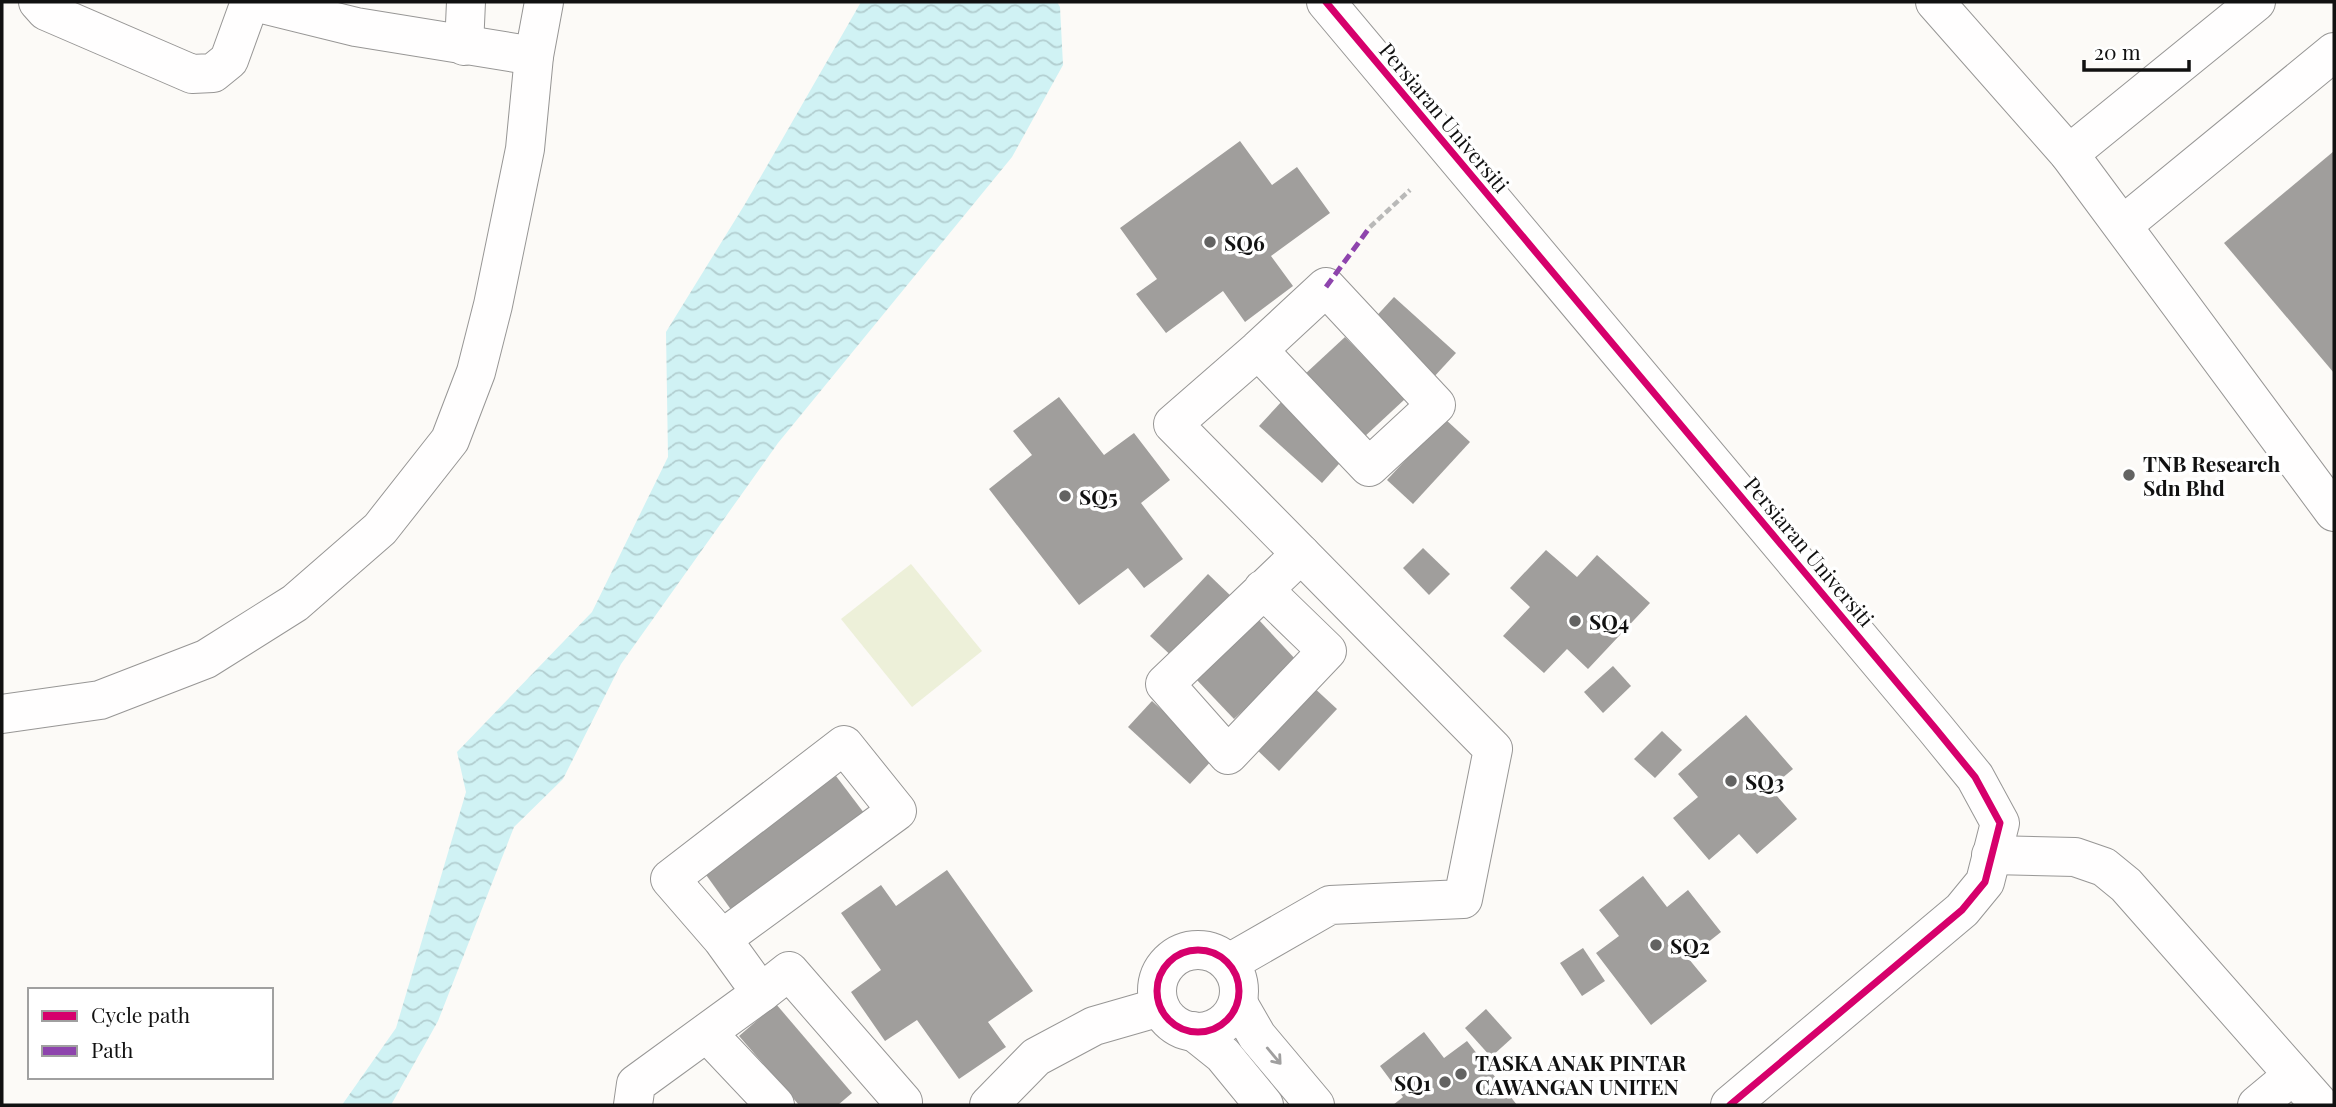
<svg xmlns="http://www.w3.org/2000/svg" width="2336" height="1107" viewBox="0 0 2336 1107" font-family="'Playfair Display',serif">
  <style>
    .park { fill: #edf0d9 }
    .water { fill: url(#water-waves) }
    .building { fill: #a09e9c }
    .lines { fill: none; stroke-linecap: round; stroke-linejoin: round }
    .minor-casing { stroke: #979695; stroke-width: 40 }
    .path { stroke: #b9b9b8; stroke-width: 4.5; stroke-dasharray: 7 3.5; stroke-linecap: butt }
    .minor { stroke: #fffefe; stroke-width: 38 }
    .quiet { stroke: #8e44ad; stroke-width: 5; stroke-dasharray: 10 5; stroke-linecap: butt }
    .cycleway-casing { stroke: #fff; stroke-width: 11 }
    .cycleway { stroke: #d6006c; stroke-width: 7 }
    .oneway { stroke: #a09f9f }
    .poi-dot { fill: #636362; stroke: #fff; stroke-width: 2.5 }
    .labels { text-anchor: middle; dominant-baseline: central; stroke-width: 7; stroke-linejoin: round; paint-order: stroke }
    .street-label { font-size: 21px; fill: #111; stroke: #fff }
    .poi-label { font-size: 21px; font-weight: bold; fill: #111; stroke: #fff; text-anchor: start }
  </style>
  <defs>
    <pattern id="water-waves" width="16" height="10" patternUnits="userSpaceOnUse" patternTransform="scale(1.75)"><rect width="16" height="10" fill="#d0f2f4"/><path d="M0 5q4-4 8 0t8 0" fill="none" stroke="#b2ced0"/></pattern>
  </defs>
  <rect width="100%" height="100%" fill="#fcfaf7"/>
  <polygon class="park" points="911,564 982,651 912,707 841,619"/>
  <polygon class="water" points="861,2 1057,2 1060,7 1063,65 1012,157 778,443 621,664 563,779 514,827 438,1021 391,1105 342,1105 396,1028 466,792 457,752 592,612 668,457 666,332 745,204"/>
  <g class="building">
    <polygon points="1240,141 1272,185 1297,167 1330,213 1271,256 1293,286 1245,322 1223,291 1166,333 1136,294 1157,279 1120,228"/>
    <polygon points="2334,151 2334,373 2224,243"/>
    <polygon points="1394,297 1456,353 1432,379 1370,323"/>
    <polygon points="1345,337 1405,399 1363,438 1304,375"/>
    <polygon points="1059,397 1104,455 1134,433 1170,480 1141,503 1183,559 1144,588 1128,568 1079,605 989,489 1032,455 1013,431"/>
    <polygon points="1284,399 1346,456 1322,483 1259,426"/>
    <polygon points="1444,418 1470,442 1413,504 1387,480"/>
    <polygon points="1423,548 1450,574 1429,595 1403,568"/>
    <polygon points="1546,550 1577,577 1597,555 1650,603 1588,669 1567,649 1544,673 1503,636 1530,607 1510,588"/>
    <polygon points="1208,574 1234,599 1176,660 1150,636"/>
    <polygon points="1258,619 1297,661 1234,719 1195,678"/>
    <polygon points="1613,666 1631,686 1603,713 1584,692"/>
    <polygon points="1311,685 1337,709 1279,771 1253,746"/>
    <polygon points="1152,701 1214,758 1190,784 1128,727"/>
    <polygon points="1746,715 1793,769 1770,788 1797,819 1757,854 1739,834 1709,860 1673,818 1698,797 1678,774"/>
    <polygon points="1662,731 1682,750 1655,778 1634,759"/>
    <polygon points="836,776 864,813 732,911 704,872"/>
    <polygon points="947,870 1033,991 988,1022 1006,1047 959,1079 917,1020 885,1041 851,992 881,970 841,913 881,885 896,906"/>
    <polygon points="1643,876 1667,907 1688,890 1721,932 1688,958 1707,981 1651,1025 1596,953 1619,936 1599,910"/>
    <polygon points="1583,948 1605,981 1582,996 1560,963"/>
    <polygon points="776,1004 852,1093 838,1105 799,1105 739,1036"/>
    <polygon points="1486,1009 1512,1038 1491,1057 1465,1028"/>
    <polygon points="1424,1032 1444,1058 1467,1041 1517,1105 1393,1105 1403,1097 1380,1066"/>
  </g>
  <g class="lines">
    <defs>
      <g id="minor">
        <polyline points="38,2 46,11 192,74 213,73 229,60 250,2"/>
        <polyline points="254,2 356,27 534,56"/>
        <polyline points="1326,2 1935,728 1975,777 2000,823 1985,882 1962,910 1730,1105"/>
        <polyline points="1935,2 2069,154 2256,2"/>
        <polyline points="464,46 466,2"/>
        <polyline points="2069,154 2334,512"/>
        <polyline points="2123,225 2334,52"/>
        <polyline points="1263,589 1327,651 1228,755 1165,684 1301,554"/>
        <polyline points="2,714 100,700 206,659 295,603 380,529 450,440 476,372 493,305 525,149 534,56 544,2"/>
        <polyline points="1991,855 2075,857 2104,867 2126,885 2320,1105"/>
        <circle cx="1198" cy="991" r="41"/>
        <polyline points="1229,963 1330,905 1463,899 1493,749 1173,424 1258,350 1326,287 1436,405 1369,467 1258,350"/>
        <polyline points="761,993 789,971 903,1102 899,1105"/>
        <polyline points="1238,1003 1257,1036 1315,1105"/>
        <polyline points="1193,1031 1223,1055 1264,1105"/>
        <polyline points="707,1033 775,1105"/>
        <polyline points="633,1105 636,1084 761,993 722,939 670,879 844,745 897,811 722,939"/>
        <polyline points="989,1105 1036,1057 1094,1026 1160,1007"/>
        <polyline points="2257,1105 2293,1075"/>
      </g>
    </defs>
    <use href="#minor" class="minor-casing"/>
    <polyline class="path" points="1370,227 1410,190"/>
    <use href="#minor" class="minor"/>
    <polyline class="quiet" points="1326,287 1370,227"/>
    <defs>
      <g id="cycleway">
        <polyline points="1326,2 1935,728 1975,777 2000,823 1985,882 1962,910 1730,1105"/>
        <circle cx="1198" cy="991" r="41"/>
      </g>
    </defs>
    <use href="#cycleway" class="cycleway-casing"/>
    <use href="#cycleway" class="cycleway"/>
  </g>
  <defs><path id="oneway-shaft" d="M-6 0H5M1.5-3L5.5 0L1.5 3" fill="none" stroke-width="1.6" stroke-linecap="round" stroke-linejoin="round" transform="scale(1.75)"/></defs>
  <use class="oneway" href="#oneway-shaft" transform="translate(1274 1056) rotate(50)"/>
  <g class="poi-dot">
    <circle cx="1210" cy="242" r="7"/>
    <circle cx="2129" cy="475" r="7"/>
    <circle cx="1065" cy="496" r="7"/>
    <circle cx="1575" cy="621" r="7"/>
    <circle cx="1731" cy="781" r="7"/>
    <circle cx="1656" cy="945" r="7"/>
    <circle cx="1461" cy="1074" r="7"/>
    <circle cx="1445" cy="1082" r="7"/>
  </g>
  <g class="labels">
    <g class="street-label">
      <text transform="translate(1445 117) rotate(50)">Persiaran Universiti</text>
      <text transform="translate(1810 551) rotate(50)">Persiaran Universiti</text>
    </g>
    <g class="poi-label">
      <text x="1224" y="242">SQ6</text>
      <text x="2143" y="463">TNB Research<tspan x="2143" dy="24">Sdn Bhd</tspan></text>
      <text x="1079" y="496">SQ5</text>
      <text x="1589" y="621">SQ4</text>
      <text x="1745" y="781">SQ3</text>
      <text x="1670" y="945">SQ2</text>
      <text x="1475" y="1062">TASKA ANAK PINTAR<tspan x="1475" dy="24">CAWANGAN UNITEN</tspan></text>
      <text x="1431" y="1082" text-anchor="end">SQ1</text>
    </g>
  </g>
  <rect width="2336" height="1107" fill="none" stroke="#111111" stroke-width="7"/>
  <rect x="28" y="988" width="245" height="91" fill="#ffffff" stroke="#a0a0a0" stroke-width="2"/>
  <rect x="42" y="1011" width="35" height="10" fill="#d6006c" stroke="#a0a0a0" stroke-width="2"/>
  <text x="91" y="1023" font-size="21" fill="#111111">Cycle path</text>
  <rect x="42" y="1046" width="35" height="10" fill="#8e44ad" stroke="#a0a0a0" stroke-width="2"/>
  <text x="91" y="1058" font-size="21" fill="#111111">Path</text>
  <path d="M2084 60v10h105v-10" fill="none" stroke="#111111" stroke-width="3.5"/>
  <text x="2094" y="60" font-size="21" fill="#111111" stroke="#ffffff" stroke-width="5" paint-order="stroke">20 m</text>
</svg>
